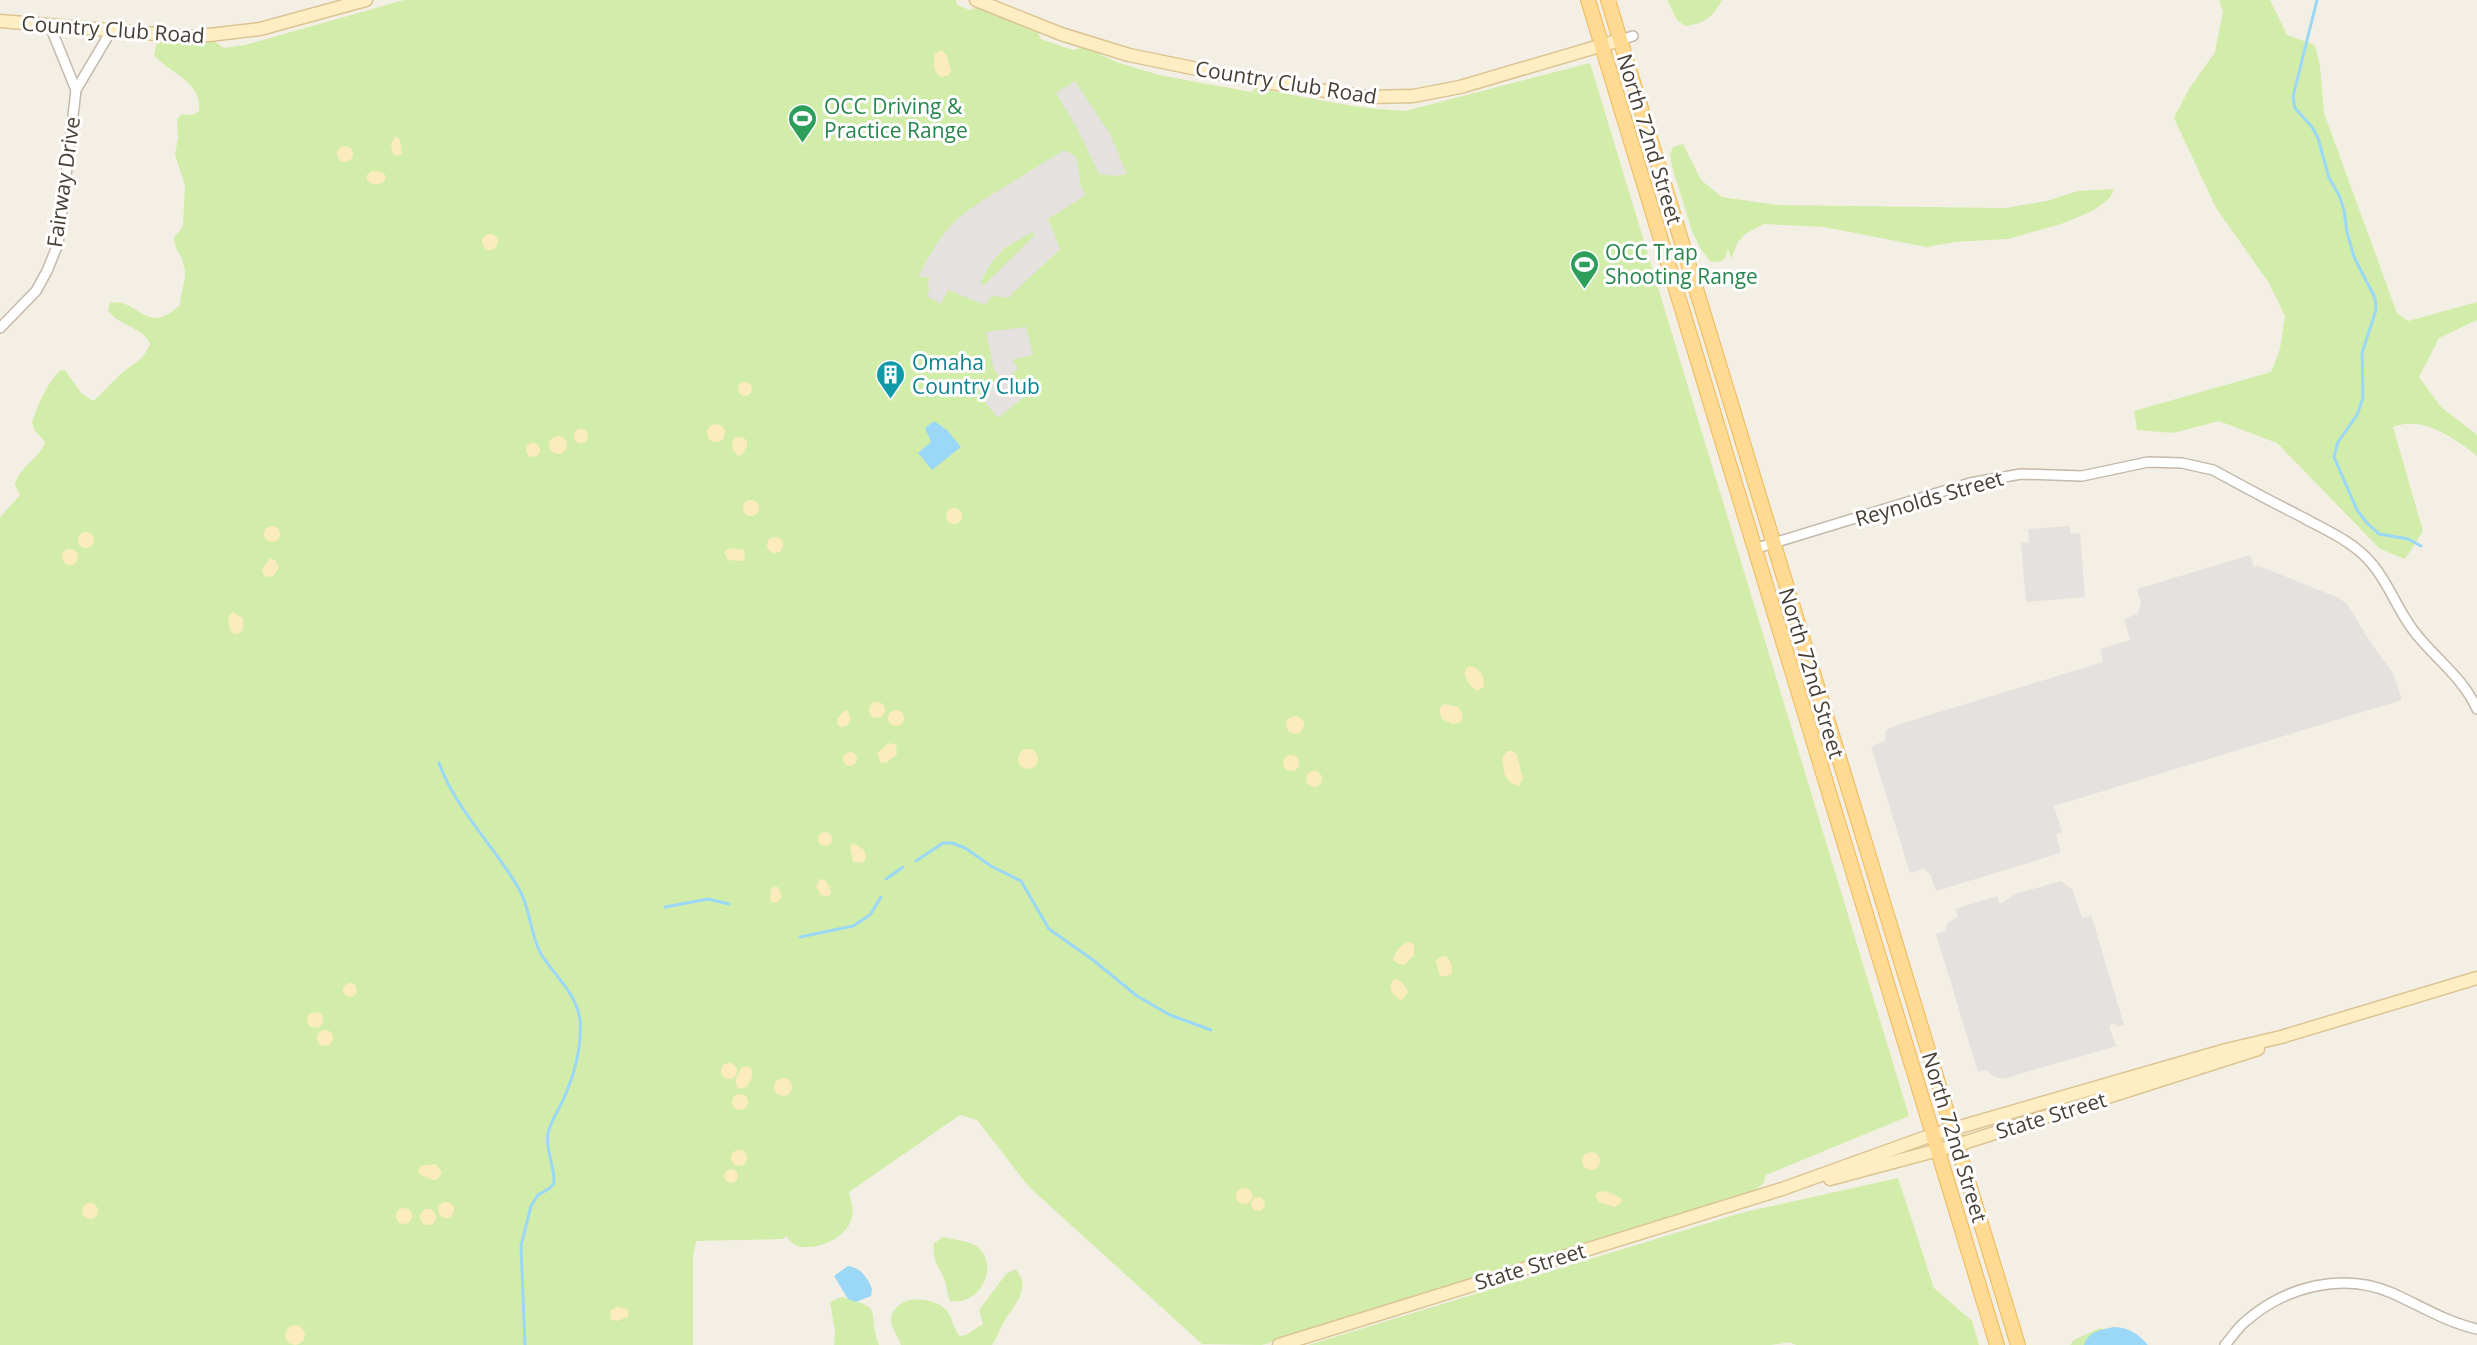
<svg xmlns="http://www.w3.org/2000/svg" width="2477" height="1345" viewBox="0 0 2477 1345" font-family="'Open Sans',sans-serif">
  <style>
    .green { fill: #d2edaa }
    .sand { fill: #fcebbd }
    .parking { fill: #e5e1de; fill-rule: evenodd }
    .water { fill: #9bd7f7 }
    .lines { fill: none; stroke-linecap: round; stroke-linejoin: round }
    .stream { stroke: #9bd7f7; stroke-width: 3 }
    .street-casing { stroke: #c4b9aa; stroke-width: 12 }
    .secondary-casing { stroke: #dcc492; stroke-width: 15 }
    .primary-casing { stroke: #efb959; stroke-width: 16 }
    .street { stroke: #fff; stroke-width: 9 }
    .secondary { stroke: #ffeec4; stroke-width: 12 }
    .primary { stroke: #ffda93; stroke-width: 14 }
    .labels { text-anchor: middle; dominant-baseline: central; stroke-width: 6; stroke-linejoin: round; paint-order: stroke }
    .street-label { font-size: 21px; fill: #473f34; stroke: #fff }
    .leisure-label { font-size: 21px; fill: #27864d; stroke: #fff; text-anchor: start }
    .culture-label { font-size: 21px; fill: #0d838f; stroke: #fff; text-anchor: start }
  </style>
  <rect width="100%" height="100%" fill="#f4efe5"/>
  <g class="green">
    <path d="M404,0h552l1,5 13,5 8,-3 59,25 4,7 32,11 11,-3 35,16 40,12 92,17 5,-4c50,9 98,21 149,23l185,-48 319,1053 -143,59 -2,7 -6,6 -16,9 -26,6 -26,11 -122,35 -306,96 -60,-1 -173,-157 -52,-67 -17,-5 -111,77c1,7 5,18 3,24 -3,21 -32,33 -50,31 -8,-1 -11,-5 -16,-11l-3,3 -87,2 -3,16v88h-693v-828l20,-22 -5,-10c3,-17 25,-27 30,-43l-10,-11 -3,-8c4,-15 17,-44 29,-53h4l16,23 12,8c11,-9 17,-17 27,-26 15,-14 20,-10 30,-31 -8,-19 -32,-17 -42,-34l2,-7c27,-7 36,35 70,2 0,-13 8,-26 4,-39 -2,-11 -10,-17 -10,-28l9,-12 2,-41 -10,-30 3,-18 -1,-18 5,-5 10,1 7,-4c4,-29 -30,-38 -45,-56l3,-14 22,-1 36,2 9,6 21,-3z"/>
    <path d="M1667,0h55c-9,17 -18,24 -37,26l-8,-6z"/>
    <path d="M2219,0h51l17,35 28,10 5,21 4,47 73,200 11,8 69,-19v18l-38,18 -20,39 22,30 36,28v21c-22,-18 -55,-41 -84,-29l30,104 -18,28 -25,-10 -103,-106 -58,-22 -46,12 -36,-3 -3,-19 137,-39 9,-23 5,-33 -16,-33 -53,-75 -42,-90 15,-29 26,-37 8,-41z"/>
    <polygon points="1683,144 1701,180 1722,197 1777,205 2005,208 2047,201 2078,191 2114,189 2110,198 2094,210 2064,223 2008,239 1955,242 1927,247 1824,227 1764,224 1745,234 1738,242 1731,259 1728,248 1725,258 1719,262 1710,261 1700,248 1692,231 1672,167 1670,154 1673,147"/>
    <polygon points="1898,1178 1934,1288 1972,1321 1979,1345 1796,1345 1790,1342 1771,1345 1308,1345 1741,1213"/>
    <path d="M943,1237c10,3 24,3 33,9 24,16 7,60 -26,55 -3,-7 -3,-13 -5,-20 -5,-13 -14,-23 -11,-38z"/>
    <path d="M1015,1269c16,15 2,34 -7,46 -6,9 -10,21 -16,30h-91c-2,-8 -11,-18 -10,-26 4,-24 37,-23 52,-12 9,7 10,20 16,29l7,-1 17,-11 -4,-14 27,-36z"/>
    <path d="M841,1297c46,12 25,12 38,48h-45l1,-13 -5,-30z"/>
    <polygon points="2100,1328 2108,1331 2105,1345 2070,1345 2074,1340"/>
  </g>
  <g class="sand">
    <path d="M941,50l6,5 4,16 -2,4 -7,2c-9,-3 -9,-15 -7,-23z"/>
    <polygon points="395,137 400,139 402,153 398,156 393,154 391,144"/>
    <circle cx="345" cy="154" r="8"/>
    <path d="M371,171l11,1 4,4 -2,6c-7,4 -16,3 -18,-6z"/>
    <circle cx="490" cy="242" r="8"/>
    <circle cx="745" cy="389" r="7"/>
    <circle cx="716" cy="433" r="9"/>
    <circle cx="581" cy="436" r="7"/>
    <circle cx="558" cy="445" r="9"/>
    <polygon points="743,437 747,441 747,446 742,454 738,456 733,450 732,443 735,438"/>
    <circle cx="533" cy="450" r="7"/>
    <circle cx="751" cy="508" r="8"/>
    <circle cx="954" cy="516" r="8"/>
    <circle cx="272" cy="534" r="8"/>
    <circle cx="86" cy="540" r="8"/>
    <circle cx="775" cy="545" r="8"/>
    <polygon points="729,548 744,550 745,558 741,561 728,560 724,552"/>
    <circle cx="70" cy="557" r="8"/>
    <polygon points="270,558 275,560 279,568 273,576 267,577 263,574 262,570"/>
    <polygon points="232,612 243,618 243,629 240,633 234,634 230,630 228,617"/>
    <path d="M1469,666c10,1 16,10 15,20l-6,5c-7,-2 -14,-13 -13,-21z"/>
    <circle cx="877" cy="710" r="8"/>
    <polygon points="1443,704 1459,707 1463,717 1461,722 1453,724 1442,719 1439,711"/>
    <circle cx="896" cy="718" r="8"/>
    <polygon points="848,710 851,718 847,726 841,727 837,724 837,719 844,711"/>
    <circle cx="1295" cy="725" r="9"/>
    <polygon points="889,743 896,745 897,754 887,762 881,763 877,753"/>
    <circle cx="1028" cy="759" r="10"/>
    <polygon points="1507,751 1513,751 1517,755 1523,779 1519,786 1512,784 1505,776 1502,758"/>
    <circle cx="850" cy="759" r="7"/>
    <circle cx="1291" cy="763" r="8"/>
    <circle cx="1314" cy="779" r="8"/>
    <circle cx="825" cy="839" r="7"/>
    <polygon points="854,843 864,850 866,859 862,863 853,862 850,847"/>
    <polygon points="820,879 825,880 830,888 831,893 827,897 821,895 816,887"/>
    <polygon points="774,887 778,887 782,896 778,902 773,903 770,900 771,889"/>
    <path d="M1410,942l4,3v10l-10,10 -7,-2 -4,-3c1,-8 9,-17 17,-18z"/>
    <path d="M1446,956c5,5 7,11 5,18l-7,3 -5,-3 -3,-13 3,-4z"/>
    <path d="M1396,979l6,3 6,10 -6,8c-8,-2 -13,-10 -11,-17z"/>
    <circle cx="350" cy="990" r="7"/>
    <circle cx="315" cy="1020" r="8"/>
    <circle cx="325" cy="1038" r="8"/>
    <circle cx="729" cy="1071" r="8"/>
    <path d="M745,1066l6,2c3,8 -1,18 -9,21l-5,-2c-3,-7 1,-17 8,-21z"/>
    <circle cx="783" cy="1087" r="9"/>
    <circle cx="740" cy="1102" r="8"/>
    <circle cx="739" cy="1158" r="8"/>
    <circle cx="1591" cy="1161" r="9"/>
    <polygon points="436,1164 442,1173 438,1179 433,1180 419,1174 418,1170 421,1166"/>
    <circle cx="731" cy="1176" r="7"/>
    <circle cx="1244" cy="1196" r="8"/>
    <polygon points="1599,1191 1608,1192 1621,1198 1621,1203 1615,1207 1599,1202 1595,1196"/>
    <circle cx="1258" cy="1204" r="7"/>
    <circle cx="446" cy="1210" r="8"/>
    <circle cx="90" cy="1211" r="8"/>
    <circle cx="404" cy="1216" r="8"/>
    <circle cx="428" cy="1217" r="8"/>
    <polygon points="616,1307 628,1309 628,1317 617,1321 611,1320 610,1311"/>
    <circle cx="295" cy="1335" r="10"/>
  </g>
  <g class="parking">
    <polygon points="1075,81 1110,134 1127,174 1115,176 1099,174 1078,130 1056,93"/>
    <path d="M1064,150l10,5 3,6 4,26 5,8 -38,24 12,30 -52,49 -16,-2 -7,9 -37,-15 -7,14 -14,-8 3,-7 -2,-3 1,-9h-10l5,-12 17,-28 17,-19 25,-18zM1032,232l3,3 -51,50 -4,-2 9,-17 14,-17z"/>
    <polygon points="1026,327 1033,355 1012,360 1018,368 1012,374 1028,394 998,418 979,395 1000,378 994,370 986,332"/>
    <polygon points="2070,526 2070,534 2080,533 2085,597 2026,602 2021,543 2029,542 2028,529"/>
    <polygon points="2250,555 2254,567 2259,566 2339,598 2348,605 2370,642 2393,673 2402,700 2054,806 2062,832 2056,834 2061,853 1936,891 1930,874 1924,869 1910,873 1871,746 1885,741 1886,730 1897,725 2103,662 2100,649 2130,640 2124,619 2137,614 2141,603 2137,589"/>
    <polygon points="2061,881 2073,890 2082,918 2091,916 2092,918 2124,1025 2116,1027 2115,1024 2109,1025 2116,1046 2003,1079 1994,1077 1986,1070 1978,1072 1936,934 1945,931 1948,922 1958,917 1955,909 1997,896 2000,904 2015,894"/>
  </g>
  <g class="water">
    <polygon points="934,421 947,430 961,447 932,470 918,453 931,442 925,428"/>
    <path d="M848,1266c12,1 20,12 24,23l-1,7 -15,6 -8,-3 -14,-23z"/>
    <path d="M2114,1327c16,1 23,6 34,18h-64c5,-14 16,-15 30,-18z"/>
  </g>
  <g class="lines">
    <g class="stream">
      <polyline points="2317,0 2293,97 2295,108 2312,127 2318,138 2329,178 2339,195 2344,210 2347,232 2354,257 2375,298 2376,310 2362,353 2363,398 2357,415 2338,442 2334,457 2357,510 2367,523 2379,534 2408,539 2421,546"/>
      <path d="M439,763c18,49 55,82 80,126 12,21 11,45 22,65 13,21 36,40 39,66 2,27 -6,56 -17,80 -5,11 -12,21 -15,33 -3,17 7,33 6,50l-4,5 -12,7 -7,11 -10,40 4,99"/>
      <polyline points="916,861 943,843 952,843 965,848 991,866 1021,881 1049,929 1093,960 1137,996 1170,1015 1211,1030"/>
      <polyline points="886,879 903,867"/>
      <polyline points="665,907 708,899 729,904"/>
      <polyline points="800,937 853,926 870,915 881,897"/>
    </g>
    <defs>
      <g id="street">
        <polyline points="50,26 76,90"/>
        <polyline points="1620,40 1633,36"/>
        <polyline points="0,328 36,291 47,271 58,244 76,90 111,31"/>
        <path d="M1754,549l216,-66 51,-9 61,2 66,-14 34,1 31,7c30,16 59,32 89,47 25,14 53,25 71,48 18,22 26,49 44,70 21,26 46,43 60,74"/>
        <path d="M2225,1345c7,-8 13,-18 21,-24 40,-35 97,-49 146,-28 29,13 54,29 85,36"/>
      </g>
      <g id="secondary">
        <polyline points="976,0 1061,34 1129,55 1251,80 1367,97 1413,96 1460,87 1620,40"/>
        <polyline points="0,21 192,37 260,29 366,0"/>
        <polyline points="1830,1179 1957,1145 2258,1049"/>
        <polyline points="1279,1345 1782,1189 1932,1135 2226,1050 2281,1037 2477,978"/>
      </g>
      <g id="primary">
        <polyline points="1588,0 1997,1345"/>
        <polyline points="1608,0 2018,1345"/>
      </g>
    </defs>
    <use href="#street" class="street-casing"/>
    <use href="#secondary" class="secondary-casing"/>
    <use href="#primary" class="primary-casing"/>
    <use href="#street" class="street"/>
    <use href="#secondary" class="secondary"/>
    <use href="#primary" class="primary"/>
  </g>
  <defs>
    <symbol id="stadium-pin" viewBox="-11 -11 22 30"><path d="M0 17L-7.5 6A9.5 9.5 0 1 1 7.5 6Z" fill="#2e9e5b" stroke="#fff"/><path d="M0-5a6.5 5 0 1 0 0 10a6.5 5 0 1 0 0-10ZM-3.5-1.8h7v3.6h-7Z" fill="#fff"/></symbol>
    <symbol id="building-pin" viewBox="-11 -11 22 30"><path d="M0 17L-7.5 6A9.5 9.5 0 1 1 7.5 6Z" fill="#0f9aa8" stroke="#fff"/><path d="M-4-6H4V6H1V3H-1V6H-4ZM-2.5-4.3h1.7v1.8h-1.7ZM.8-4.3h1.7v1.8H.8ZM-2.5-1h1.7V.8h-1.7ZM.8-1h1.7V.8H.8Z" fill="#fff"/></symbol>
  </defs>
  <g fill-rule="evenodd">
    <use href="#stadium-pin" x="786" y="102" width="33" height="45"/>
    <use href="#stadium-pin" x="1568" y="248" width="33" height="45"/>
    <use href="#building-pin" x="874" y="358" width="33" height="45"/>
  </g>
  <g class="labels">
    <g class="street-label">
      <text transform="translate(113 29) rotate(4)">Country Club Road</text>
      <text transform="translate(1286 82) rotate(9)">Country Club Road</text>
      <text transform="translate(1650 139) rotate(73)">North 72nd Street</text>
      <text transform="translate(63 182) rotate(-82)">Fairway Drive</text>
      <text transform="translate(1929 498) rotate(-16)">Reynolds Street</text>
      <text transform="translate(1812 673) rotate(73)">North 72nd Street</text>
      <text transform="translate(2051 1115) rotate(-17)">State Street</text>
      <text transform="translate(1955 1137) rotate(73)">North 72nd Street</text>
      <text transform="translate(1530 1266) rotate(-17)">State Street</text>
    </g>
    <g class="leisure-label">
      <text x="824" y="106">OCC Driving &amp;<tspan x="824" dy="24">Practice Range</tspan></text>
      <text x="1605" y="252">OCC Trap<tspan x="1605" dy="24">Shooting Range</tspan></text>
    </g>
    <g class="culture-label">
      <text x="912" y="362">Omaha<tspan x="912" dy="24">Country Club</tspan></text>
    </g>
  </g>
</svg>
